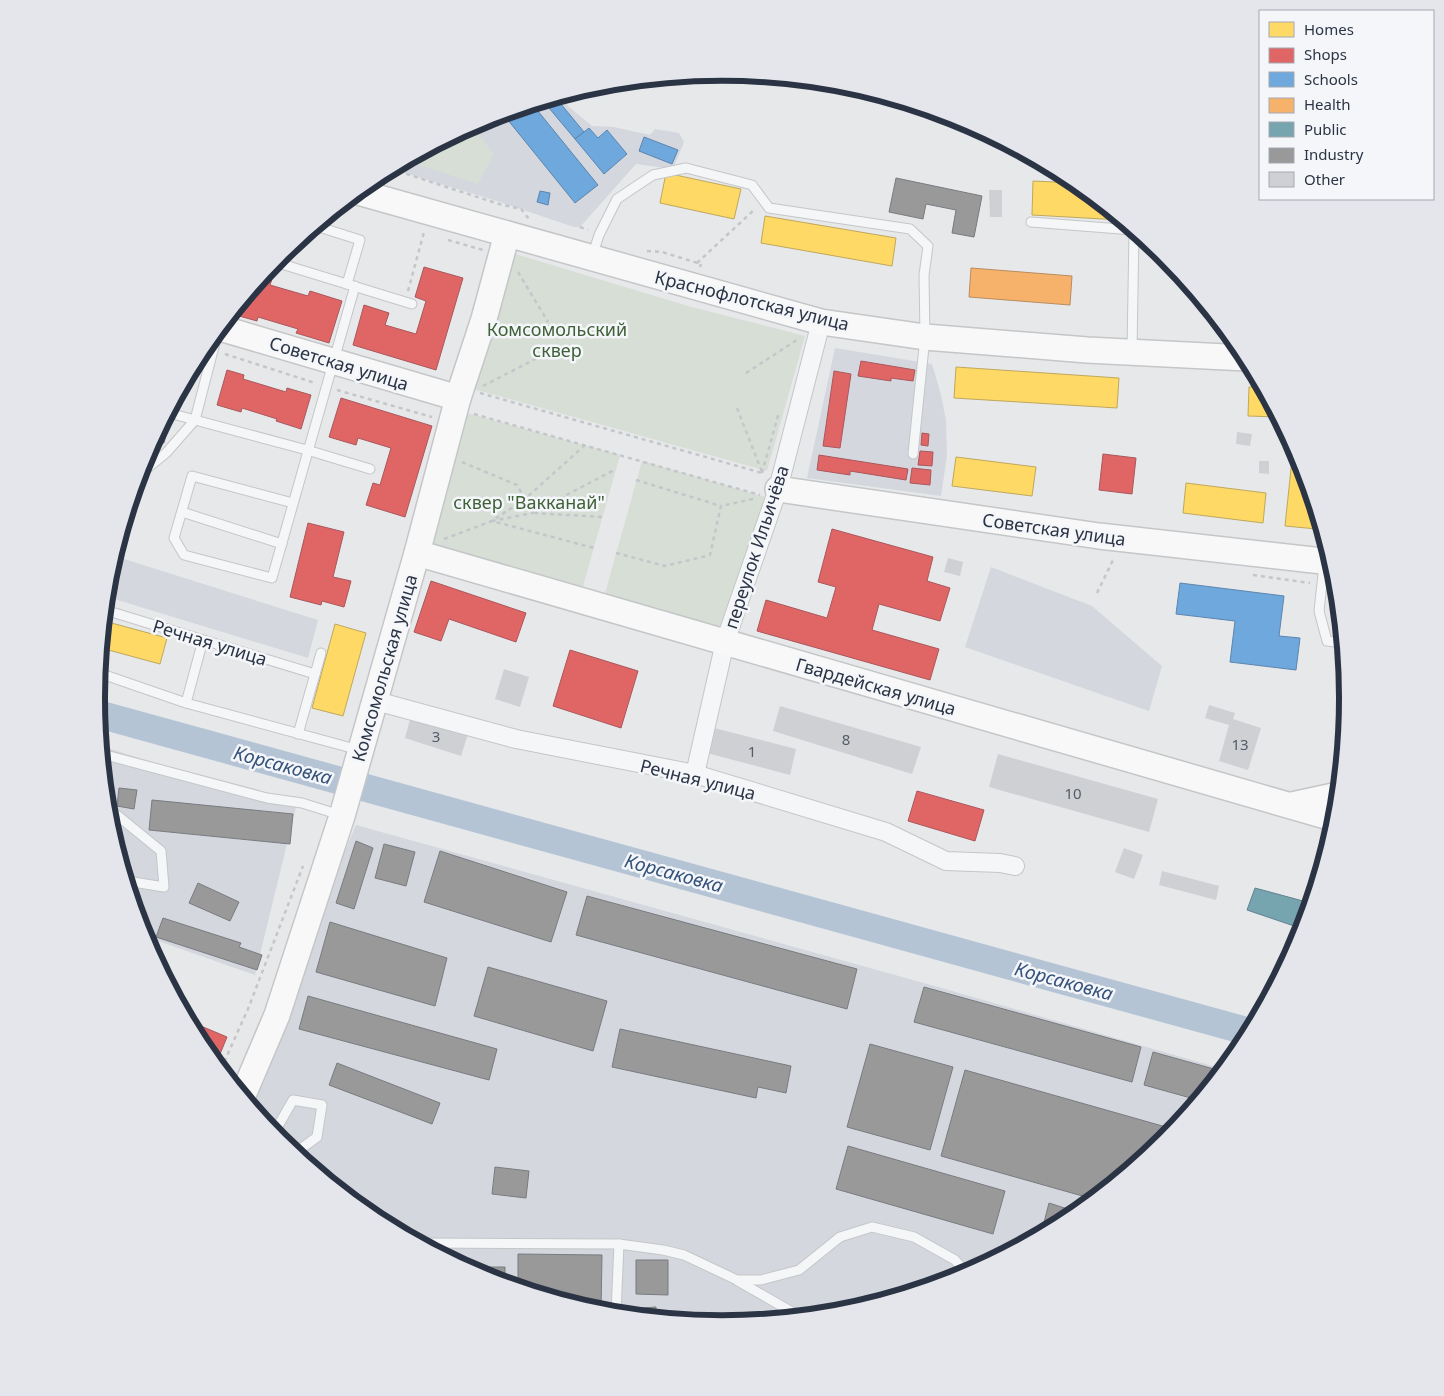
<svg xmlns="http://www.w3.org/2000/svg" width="1444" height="1396" viewBox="0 0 1444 1396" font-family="'Noto Sans',sans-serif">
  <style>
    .built { fill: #d4d7dd }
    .green { fill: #d6ded6 }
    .homes { fill: #ffd966; stroke: #bfa85c }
    .shops { fill: #e06666; stroke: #aa575c }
    .schools { fill: #6fa8dc; stroke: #5b85af }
    .health { fill: #f6b26b; stroke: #b98c60 }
    .public { fill: #76a5af; stroke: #60838f }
    .industry { fill: #999; stroke: #787b80 }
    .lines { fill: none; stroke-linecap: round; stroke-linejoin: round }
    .river { stroke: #b4c4d5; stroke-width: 28 }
    .building { fill: #ced0d3 }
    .lane-casing { stroke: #c4c6c8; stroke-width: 11 }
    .street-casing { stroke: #c4c6c8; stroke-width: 20 }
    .secondary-casing { stroke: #c4c6c8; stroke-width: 28 }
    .path { stroke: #c5c6ca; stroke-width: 2.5; stroke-dasharray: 4 4; stroke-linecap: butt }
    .lane { stroke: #f5f6f7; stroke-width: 9 }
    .street { stroke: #f5f6f7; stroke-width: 18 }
    .secondary { stroke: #f8f8f8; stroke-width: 25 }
    .labels { text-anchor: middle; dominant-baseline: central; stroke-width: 5; stroke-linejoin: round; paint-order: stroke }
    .number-label { font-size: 15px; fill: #545c69 }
    .street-label { font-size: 18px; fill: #2b3445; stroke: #f4f6f9 }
    .park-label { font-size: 18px; fill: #3f6138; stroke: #f4f6f9 }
    .water-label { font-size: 19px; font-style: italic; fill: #34527a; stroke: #f4f6f9 }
    .rim { fill: none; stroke: #2b3445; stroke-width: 6 }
  </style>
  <rect width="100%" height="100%" fill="#e6e8ea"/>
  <g class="built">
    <polygon points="562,96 568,106 592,126 614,127 650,135 655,129 679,133 684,142 673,169 636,164 580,227 574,227 500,202 392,169 483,120"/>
    <polygon points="835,348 932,364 941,395 946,420 947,455 941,496 807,478"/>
    <polygon points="124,559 318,620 308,658 111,598"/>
    <polygon points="991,567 1092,606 1162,666 1149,711 965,647"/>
    <polygon points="101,746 296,807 255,975 144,936 108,820"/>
    <polygon points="356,825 949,990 1223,1069 1164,1140 1069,1218 961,1276 844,1312 722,1323 600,1311 482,1276 374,1218 280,1140 243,1095"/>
  </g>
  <g class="green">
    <polygon points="472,126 494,154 478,184 406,161"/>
    <polygon points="509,252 688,306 805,336 767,471 470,388"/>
    <polygon points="467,413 620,455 582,590 427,546"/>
    <polygon points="642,461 766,497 723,631 604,597"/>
  </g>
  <g class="homes">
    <polygon points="666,173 741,189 734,219 660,203"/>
    <polygon points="1033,181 1076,183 1121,220 1032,215"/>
    <polygon points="765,216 896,238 892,266 761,243"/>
    <polygon points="956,367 1119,378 1117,408 954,398"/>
    <polygon points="1249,387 1262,387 1278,417 1248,416"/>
    <polygon points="1293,450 1296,451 1300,459 1318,518 1317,529 1285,526"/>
    <polygon points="956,457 1036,467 1032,496 952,486"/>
    <polygon points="1186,483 1266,493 1263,523 1183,513"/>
    <polygon points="104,621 167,638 160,664 101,648"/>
    <polygon points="335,624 366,633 343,716 312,708"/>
  </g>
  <g class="shops">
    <polygon points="424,267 463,278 436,370 353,345 364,305 389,313 385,325 416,334 426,301 415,297"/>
    <polygon points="263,276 272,279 270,285 308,296 310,291 342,301 329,343 296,333 298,329 258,317 257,321 232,314"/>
    <polygon points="861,361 915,370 913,381 891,378 891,381 858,376"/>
    <polygon points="227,370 244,375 243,379 286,392 287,388 311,395 301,429 276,421 277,419 242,408 241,412 217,405"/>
    <polygon points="834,371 851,374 840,448 823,446"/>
    <polygon points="189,374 182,399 177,397"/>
    <polygon points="341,398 432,426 405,517 366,505 373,483 380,485 391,448 358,438 356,445 329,437"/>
    <polygon points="922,433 929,434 928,446 921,445"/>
    <polygon points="920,451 933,452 932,466 918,465"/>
    <polygon points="1103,454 1136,458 1132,494 1099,490"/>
    <polygon points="819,455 908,469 906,480 850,471 850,475 817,470"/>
    <polygon points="912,468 931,470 930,485 910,483"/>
    <polygon points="308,523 344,532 333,577 351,581 344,607 322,601 321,605 290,597"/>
    <polygon points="832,529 933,557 927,581 950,588 940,621 879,604 872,630 939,649 930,680 757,631 766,600 827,618 836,587 818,582"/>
    <polygon points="431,581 526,613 516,642 449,619 441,641 414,632"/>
    <polygon points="570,650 638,671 621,728 553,706"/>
    <polygon points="917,791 984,810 975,841 908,821"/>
    <polygon points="189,1021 227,1037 218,1059 210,1056 202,1045"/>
  </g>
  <g class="schools">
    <polygon points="556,98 584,132 575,139 544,102"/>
    <polygon points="533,105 598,185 575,203 503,114"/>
    <polygon points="589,128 598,138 607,130 627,154 604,174 575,139"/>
    <polygon points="644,137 678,150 672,164 639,151"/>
    <polygon points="540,191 550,193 548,205 537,202"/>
    <polygon points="1180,583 1284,596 1279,636 1300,638 1296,670 1230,662 1235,621 1176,614"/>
  </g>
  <polygon class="health" points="971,268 1072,276 1070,305 969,297"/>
  <polygon class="public" points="1323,842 1328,844 1303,929 1247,910 1255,888 1303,901"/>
  <g class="industry">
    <polygon points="896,178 982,196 974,237 952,233 956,210 926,204 923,219 889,212"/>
    <polygon points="160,429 167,431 164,443 156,441"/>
    <polygon points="119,788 137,790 134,809 117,806"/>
    <polygon points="152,800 293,814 290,844 149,830"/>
    <polygon points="356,841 373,848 354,909 336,903"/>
    <polygon points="384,844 415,852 406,886 375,878"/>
    <polygon points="117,849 127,851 123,867"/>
    <polygon points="440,851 567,892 551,942 424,902"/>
    <polygon points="198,883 239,902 230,921 189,903"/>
    <polygon points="587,896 857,969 847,1009 576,935"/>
    <polygon points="163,918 241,943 239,947 262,955 257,970 156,937"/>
    <polygon points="330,922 447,958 435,1006 316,972"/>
    <polygon points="488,967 607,1001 593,1051 474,1016"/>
    <polygon points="924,987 1141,1047 1132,1082 914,1022"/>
    <polygon points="308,996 497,1049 489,1080 299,1029"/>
    <polygon points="620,1029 791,1066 786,1093 758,1087 756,1098 612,1067"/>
    <polygon points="870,1044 953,1067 930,1150 847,1127"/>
    <polygon points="1153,1052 1221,1071 1198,1100 1144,1085"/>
    <polygon points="337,1063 440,1103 432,1124 329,1085"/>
    <polygon points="965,1070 1173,1129 1164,1140 1093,1199 941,1156"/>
    <polygon points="848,1146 1005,1191 993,1234 836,1189"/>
    <polygon points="495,1167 529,1171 526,1198 492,1194"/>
    <polygon points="1049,1203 1077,1212 1069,1218 1041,1234"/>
    <polygon points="518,1254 602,1255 601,1312 518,1286"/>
    <polygon points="636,1260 668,1260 668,1295 636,1294"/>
    <polygon points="485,1267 505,1267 505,1283 485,1276"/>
    <polygon points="656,1307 656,1317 630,1314 629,1309"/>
  </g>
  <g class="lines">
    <polyline class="river" points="98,714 1250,1032"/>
  </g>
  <g class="building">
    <polygon points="989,190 1002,190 1002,217 990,217"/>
    <polygon points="1237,432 1252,434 1250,446 1236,444"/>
    <polygon points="1259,461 1269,461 1269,474 1259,473"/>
    <polygon points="948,558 963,562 960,576 944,572"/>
    <polygon points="504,669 529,677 520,707 495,699"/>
    <polygon points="1209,705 1235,713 1233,719 1261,728 1248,770 1219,761 1229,725 1205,718"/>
    <polygon points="780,706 921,747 912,774 773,731"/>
    <polygon points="411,716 468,734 461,756 405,738"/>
    <polygon points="714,728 796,749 790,775 707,753"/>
    <polygon points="998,754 1158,799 1149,832 989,787"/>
    <polygon points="1124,848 1143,855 1134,879 1115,872"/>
    <polygon points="1162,871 1219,886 1216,900 1159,885"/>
  </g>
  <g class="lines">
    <defs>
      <g id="lane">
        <polyline points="1031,222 1133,230"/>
        <polyline points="316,226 360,240 347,284"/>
        <polyline points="592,257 599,235 617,199 653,175 686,168 752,185 769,208 910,229 928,246 924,275 925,337 913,454"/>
        <polyline points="275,262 412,304"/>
        <polyline points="1132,351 1134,231"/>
        <polyline points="169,413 307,450 370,469"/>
        <polyline points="139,475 166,453 195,420 218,331"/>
        <polyline points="293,503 192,476 174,538 184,555 272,578 355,286"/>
        <polyline points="182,512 282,544"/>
        <polyline points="1326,546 1319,611 1327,641 1342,643"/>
        <polyline points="105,610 315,674"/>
        <polyline points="203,640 186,703 359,750"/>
        <polyline points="99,673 186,703"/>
        <polyline points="298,734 321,653"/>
        <polyline points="102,754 267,798 302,803 340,815"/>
        <polyline points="103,767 109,756"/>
        <polyline points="107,807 161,851 164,887 127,881"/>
        <polyline points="274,1133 293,1100 322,1105 317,1137 295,1153"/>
        <polyline points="422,1243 619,1244 616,1313"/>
        <polyline points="619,1244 663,1250 684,1255 737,1280 761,1280 799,1270 840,1237 872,1227 914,1237 955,1260 966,1273"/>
        <polyline points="738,1281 799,1316"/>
      </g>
      <g id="street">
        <polyline points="376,701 516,739 695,774 886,832 946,861 1000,863 1015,866"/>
        <polyline points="695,774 725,642 778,489 821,322"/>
      </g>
      <g id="secondary">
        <polyline points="358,192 821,322 925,337 1087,350 1246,358"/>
        <polyline points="220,328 458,398"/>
        <polyline points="778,489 1099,536 1331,562"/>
        <polyline points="417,553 1336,819"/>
        <polyline points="1292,805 1338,795"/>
        <polyline points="243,1095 277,1015 342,816 417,553 458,398 484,319 507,234"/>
      </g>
    </defs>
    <use href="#lane" class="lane-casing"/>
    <use href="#street" class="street-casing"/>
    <use href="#secondary" class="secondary-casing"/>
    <g class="path">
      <polyline points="391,169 499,204 521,209 529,219"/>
      <polyline points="339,207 347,209"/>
      <polyline points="580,227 588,230"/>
      <polyline points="448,240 483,250"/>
      <polyline points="647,251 662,252 701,264 700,267"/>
      <polyline points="697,263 755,209"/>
      <polyline points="518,272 548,322"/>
      <polyline points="408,291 424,232"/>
      <polyline points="225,354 315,383"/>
      <polyline points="746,373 800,338"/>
      <polyline points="483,386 539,357"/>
      <polyline points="337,390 432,417"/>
      <polyline points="480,393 762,473"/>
      <polyline points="737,408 762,472"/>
      <polyline points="474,414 760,495"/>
      <polyline points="585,445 525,499 492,521 532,513 616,469"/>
      <polyline points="462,462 517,485 525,499"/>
      <polyline points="762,473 779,412"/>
      <polyline points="636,480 721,506"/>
      <polyline points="534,513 602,517"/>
      <polyline points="444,539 492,521 594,548"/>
      <polyline points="616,553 665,566 710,555 721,506 757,498"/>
      <polyline points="1253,575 1310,583"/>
      <polyline points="1097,593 1114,558"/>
      <polyline points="221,1069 248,1009 303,866"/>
    </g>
    <use href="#lane" class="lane"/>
    <use href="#street" class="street"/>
    <use href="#secondary" class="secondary"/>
  </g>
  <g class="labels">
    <g class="number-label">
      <text x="436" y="736">3</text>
      <text x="846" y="739">8</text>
      <text x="1240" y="744">13</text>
      <text x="752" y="751">1</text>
      <text x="1073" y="793">10</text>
    </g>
    <g class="street-label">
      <text transform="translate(752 300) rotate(14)">Краснофлотская улица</text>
      <text transform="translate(339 363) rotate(17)">Советская улица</text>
      <text transform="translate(1054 529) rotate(8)">Советская улица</text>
      <text transform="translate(756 547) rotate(-72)">переулок Ильичёва</text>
      <text transform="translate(210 642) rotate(17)">Речная улица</text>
      <text transform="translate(384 668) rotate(-74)">Комсомольская улица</text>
      <text transform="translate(876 686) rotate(16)">Гвардейская улица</text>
      <text transform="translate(698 779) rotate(14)">Речная улица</text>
    </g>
    <g class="park-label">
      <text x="557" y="329">Комсомольский<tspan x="557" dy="21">сквер</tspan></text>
      <text x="529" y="502">сквер "Вакканай"</text>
    </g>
    <g class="water-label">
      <text transform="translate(283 765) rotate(15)">Корсаковка</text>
      <text transform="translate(674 873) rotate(15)">Корсаковка</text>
      <text transform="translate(1064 981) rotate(15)">Корсаковка</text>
    </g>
  </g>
  <path d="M0 0H1444V1396H0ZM105 698a617 617 0 1 1 1234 0a617 617 0 1 1-1234 0Z" fill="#e4e6eb" fill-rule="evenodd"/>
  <path class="rim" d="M105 698a617 617 0 1 1 1234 0a617 617 0 1 1-1234 0Z"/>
  <rect x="1259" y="10" width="175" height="190" fill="#f4f6f9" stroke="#a4a8b1"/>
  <rect x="1269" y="22" width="25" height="15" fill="#ffd966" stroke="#a4a8b1"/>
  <text x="1304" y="35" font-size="15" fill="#2b3445">Homes</text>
  <rect x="1269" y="48" width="25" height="15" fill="#e06666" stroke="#a4a8b1"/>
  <text x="1304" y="60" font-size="15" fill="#2b3445">Shops</text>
  <rect x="1269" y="72" width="25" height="15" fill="#6fa8dc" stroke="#a4a8b1"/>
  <text x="1304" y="85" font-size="15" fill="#2b3445">Schools</text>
  <rect x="1269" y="98" width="25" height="15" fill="#f6b26b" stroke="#a4a8b1"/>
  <text x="1304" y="110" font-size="15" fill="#2b3445">Health</text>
  <rect x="1269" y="122" width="25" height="15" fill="#76a5af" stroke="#a4a8b1"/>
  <text x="1304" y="135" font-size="15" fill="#2b3445">Public</text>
  <rect x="1269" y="148" width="25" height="15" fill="#999999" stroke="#a4a8b1"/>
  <text x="1304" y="160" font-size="15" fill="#2b3445">Industry</text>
  <rect x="1269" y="172" width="25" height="15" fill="#ced0d3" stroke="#a4a8b1"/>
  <text x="1304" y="185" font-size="15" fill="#2b3445">Other</text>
</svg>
